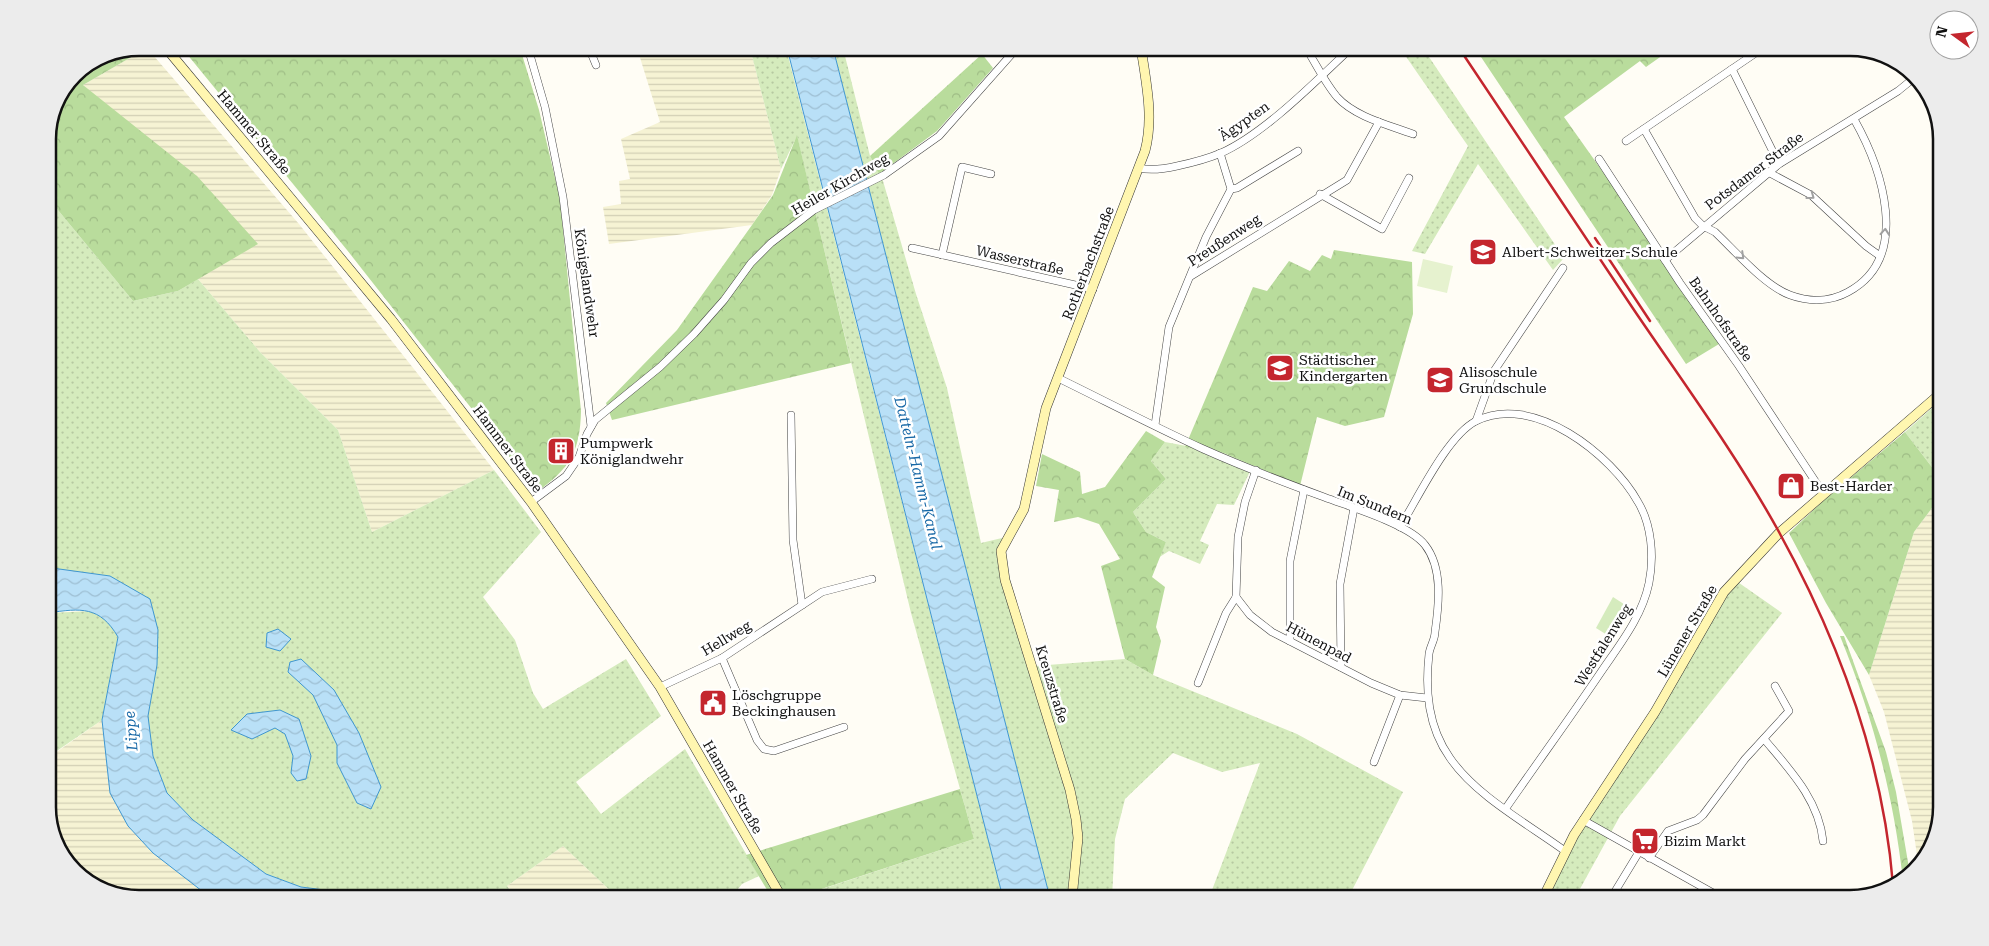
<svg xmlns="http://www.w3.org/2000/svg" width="1989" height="946" viewBox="0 0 1989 946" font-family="'Roboto Serif',serif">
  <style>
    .farmland { fill: url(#farmland-rules) }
    .grass { fill: url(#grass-dots) }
    .forest { fill: url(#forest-crowns) }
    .park { fill: #d5ebbd }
    .pitch { fill: #e6f2cf }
    .water { fill: url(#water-waves); stroke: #3f96cf }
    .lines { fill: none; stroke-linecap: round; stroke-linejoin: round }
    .street-casing { stroke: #444; stroke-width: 8 }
    .secondary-casing { stroke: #333; stroke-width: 10 }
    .street { stroke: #fff; stroke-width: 7 }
    .secondary { stroke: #fff6b0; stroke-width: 9 }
    .rail { stroke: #c4262e; stroke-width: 2.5 }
    .oneway { stroke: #a0a0a0 }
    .labels { text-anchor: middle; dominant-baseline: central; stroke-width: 5; stroke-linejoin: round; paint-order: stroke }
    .street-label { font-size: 14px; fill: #111; stroke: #fff }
    .poi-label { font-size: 14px; fill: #111; stroke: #fff; text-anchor: start }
    .water-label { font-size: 15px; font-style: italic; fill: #1768a6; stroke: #fff }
    .rim { fill: none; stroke: #111; stroke-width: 2.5 }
  </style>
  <defs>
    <pattern id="farmland-rules" width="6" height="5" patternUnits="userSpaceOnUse" patternTransform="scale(1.25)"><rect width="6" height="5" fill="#f6f3d4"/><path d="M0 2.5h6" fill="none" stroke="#d2cfb5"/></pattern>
    <pattern id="grass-dots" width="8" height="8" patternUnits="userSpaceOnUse" patternTransform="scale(1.25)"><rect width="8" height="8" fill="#d5ebbd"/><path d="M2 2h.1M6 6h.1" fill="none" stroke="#b6c8a1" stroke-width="1.8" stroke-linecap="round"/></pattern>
    <pattern id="forest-crowns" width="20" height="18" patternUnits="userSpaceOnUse" patternTransform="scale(1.25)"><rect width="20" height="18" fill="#b9dc9c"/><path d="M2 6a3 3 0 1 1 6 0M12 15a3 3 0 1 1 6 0" fill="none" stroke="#9ebc85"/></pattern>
    <pattern id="water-waves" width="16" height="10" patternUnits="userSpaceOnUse" patternTransform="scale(1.25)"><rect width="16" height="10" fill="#b9e0f7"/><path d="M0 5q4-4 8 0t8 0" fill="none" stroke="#9ebfd3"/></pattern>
  </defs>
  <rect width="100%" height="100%" fill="#fffdf5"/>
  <g class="farmland">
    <polygon points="147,48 299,224 494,470 372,532 338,430 260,352 198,279 257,244 83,85"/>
    <polygon points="637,48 750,48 781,169 772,195 752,225 609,244 603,207 621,204 619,181 630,179 621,139 660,122"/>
    <polygon points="1941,496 1941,806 1934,842 1918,862 1912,821 1884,712 1869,675 1914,532"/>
    <polygon points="102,720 110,793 128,826 153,853 211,898 140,898 104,891 63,858 48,813 48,758"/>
    <polygon points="563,846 618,898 517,898 507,886"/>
  </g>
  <g class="grass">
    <polygon points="750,48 786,48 1003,898 795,898 974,839 911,613 797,136 781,169"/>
    <polygon points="833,48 843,48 870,156 883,181 916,294 947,388 981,543 1002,538 1007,570 1035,666 1125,659 1153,675 1297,734 1403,792 1348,898 1209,898 1260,763 1222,772 1173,753 1125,799 1115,839 1112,898 1050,898"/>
    <polygon points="1400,48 1423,48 1564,258 1553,270 1478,164 1425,254 1412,251 1468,146"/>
    <polygon points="48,198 133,301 178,291 198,279 260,352 338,430 372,532 494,470 541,532 483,597 515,640 533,693 543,709 626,659 661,716 576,782 601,814 685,749 759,876 742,884 731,898 618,898 563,846 507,886 517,898 430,898 422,895 388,898 301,887 266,874 193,820 167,793 153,756 147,716 157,665 52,568 48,569"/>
    <polygon points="1941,400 1941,479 1905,432"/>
    <polygon points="1165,442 1224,453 1253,465 1234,505 1217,504 1200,541 1209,545 1200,564 1169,551 1158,558 1166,542 1146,532 1133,512 1166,479 1151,461"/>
    <polygon points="1732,578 1782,613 1620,816 1575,898 1541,898"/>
    <polygon points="92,611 109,622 118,637 102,720 48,757 48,613"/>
  </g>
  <g class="forest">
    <polygon points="140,48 147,48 83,85 197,176 258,244 178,291 133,301 48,198 48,134 75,74 105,54"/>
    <path d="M182,48h338l19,62 21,89 21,212c-1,41 -11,57 -44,81l-190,-242z"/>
    <polygon points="1475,48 1673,48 1646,67 1640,61 1564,117 1644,230 1719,344 1686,364"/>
    <polygon points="982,54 993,68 937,131 879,174 870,156"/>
    <polygon points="797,135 851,363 612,420 606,403 677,330 752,225 773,195"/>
    <polygon points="1334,250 1412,262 1413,314 1384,417 1345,426 1317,417 1300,486 1224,453 1185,447 1253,287 1267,291 1289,261 1310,271 1322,255 1331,259"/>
    <polygon points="1146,431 1165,442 1151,461 1166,479 1133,512 1146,532 1166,542 1152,577 1165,587 1156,627 1161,641 1153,675 1125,659 1101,566 1120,559 1099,524 1078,517 1054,522 1059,490 1036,486 1042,454 1080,472 1082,494 1105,487"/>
    <polygon points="1905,432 1941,479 1941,496 1914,532 1869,675 1826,603 1789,533 1822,502"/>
    <path d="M1840,636h4l42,116 10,40 13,76 1,4 -7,8c-10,-87 -30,-163 -63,-244z"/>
    <polygon points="960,789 974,839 794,898 772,898 746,855"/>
  </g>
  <polygon class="park" points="1613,597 1630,608 1612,638 1596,628"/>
  <polygon class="pitch" points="1423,259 1453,266 1447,293 1417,286"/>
  <g class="water">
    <polygon points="787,48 833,48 1050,898 1003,898"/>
    <path d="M52,568l58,8 40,23 8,31 -1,35 -9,51 5,40 14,37 26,27 73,54 35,13 87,11 34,-3 8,3h-219l-58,-45 -25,-27 -18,-33 -8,-73 16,-83c-18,-31 -37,-29 -70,-24v-44z"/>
    <polygon points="278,629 291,639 280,651 266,647 267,633"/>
    <polygon points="301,659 334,690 359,733 381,787 371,809 357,803 337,763 337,745 313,695 288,672 290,662"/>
    <polygon points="280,710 299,719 311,756 306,779 297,781 291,773 293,756 285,734 275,728 252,739 231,730 247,714"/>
  </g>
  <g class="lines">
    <defs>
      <g id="street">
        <polyline points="528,48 545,107 563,197 591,426"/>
        <polyline points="589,48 596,65"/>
        <path d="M1306,48c10,16 19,35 31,49 18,20 52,28 76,37"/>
        <polyline points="1732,69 1779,164"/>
        <path d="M1644,129l51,89 8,8 12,6c20,19 50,54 75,63 19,7 40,7 58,-3 65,-35 33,-125 6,-173"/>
        <polyline points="1626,141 1763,48"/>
        <polyline points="1599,159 1680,283 1739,366 1823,493"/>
        <path d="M1139,168c13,3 25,1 38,-2 14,-3 30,-7 44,-13 43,-19 95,-72 130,-105"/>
        <polyline points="1768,172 1811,195 1866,246 1880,256"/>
        <polyline points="1231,189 1237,188 1298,151"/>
        <polyline points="1320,194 1382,229 1409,178"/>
        <polyline points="912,248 1093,289"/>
        <polyline points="942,255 962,167 991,174"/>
        <polyline points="1665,260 1779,164 1898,91 1914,78"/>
        <polyline points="1191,276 1347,180 1379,122"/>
        <path d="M1058,378c47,23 95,48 143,70 40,18 82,34 123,49 26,10 85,27 101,48 18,23 14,59 10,87 0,8 -5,14 -6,22 -4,37 -1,73 21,104 26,38 78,66 115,93"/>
        <polyline points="791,415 793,540 802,605"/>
        <polyline points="1476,421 1494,371 1563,268"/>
        <polyline points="1155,425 1169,327 1206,237 1231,189 1220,153"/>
        <polyline points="1256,470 1245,502 1238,537 1236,597 1250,615 1272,632 1371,683 1400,695 1427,698"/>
        <polyline points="531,502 566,476 579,457 587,434 595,420 660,367 694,334 724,300 751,263 771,243 814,210 884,175 939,136 1017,48"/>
        <path d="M1400,527c18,-29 47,-91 76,-106 57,-29 136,34 162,81 14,23 16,55 11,81 -7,34 -29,61 -48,89 -31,46 -64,91 -95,136"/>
        <polyline points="1290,641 1290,561 1304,490"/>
        <polyline points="722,658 757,740 764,749 774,751 844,727"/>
        <polyline points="1341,667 1340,584 1354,508"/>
        <polyline points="1198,683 1226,613 1236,597"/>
        <polyline points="660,687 722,658 822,592 872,579"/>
        <path d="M1764,739c26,31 55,61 59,102"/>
        <polyline points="1374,762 1400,695"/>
        <polyline points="1583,820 1722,898"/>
        <polyline points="1649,858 1668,831 1697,820 1703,815 1745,759 1789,711 1775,686"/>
        <polyline points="1611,898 1639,852"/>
      </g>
      <g id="secondary">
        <polyline points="166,48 391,319 531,502 660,687 782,898"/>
        <path d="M1072,898l6,-60 -2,-19 -6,-29 -65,-210 -4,-29 23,-42 22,-101 99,-257c9,-34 1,-69 -4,-103"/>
        <polyline points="1543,898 1574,835 1655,712 1724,592 1779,533 1941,393"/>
      </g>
    </defs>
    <use href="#street" class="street-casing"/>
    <use href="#secondary" class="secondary-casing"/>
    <use href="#street" class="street"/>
    <use href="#secondary" class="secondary"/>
    <g class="rail">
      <path d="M1459,48c58,86 115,173 173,259 50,74 104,147 147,225 60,109 104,228 114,353"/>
      <polyline points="1595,238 1650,321"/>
    </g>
  </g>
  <defs><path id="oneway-chevron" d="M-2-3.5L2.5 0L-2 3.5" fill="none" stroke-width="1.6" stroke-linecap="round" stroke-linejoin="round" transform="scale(1.25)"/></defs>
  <g class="oneway">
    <use href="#oneway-chevron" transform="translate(1811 196) rotate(36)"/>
    <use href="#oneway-chevron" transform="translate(1885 232) rotate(-85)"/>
    <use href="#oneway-chevron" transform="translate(1741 256) rotate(44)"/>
  </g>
  <defs>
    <symbol id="school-square" viewBox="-11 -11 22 22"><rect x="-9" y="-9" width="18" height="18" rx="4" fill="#c4262e" stroke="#fff"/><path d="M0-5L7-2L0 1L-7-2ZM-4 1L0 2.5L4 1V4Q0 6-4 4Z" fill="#fff"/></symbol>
    <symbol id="building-square" viewBox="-11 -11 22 22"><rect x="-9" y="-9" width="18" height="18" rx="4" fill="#c4262e" stroke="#fff"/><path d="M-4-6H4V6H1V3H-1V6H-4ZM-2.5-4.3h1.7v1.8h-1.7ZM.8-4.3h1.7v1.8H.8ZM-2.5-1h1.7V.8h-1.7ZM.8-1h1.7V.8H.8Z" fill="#fff"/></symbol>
    <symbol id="shop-square" viewBox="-11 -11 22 22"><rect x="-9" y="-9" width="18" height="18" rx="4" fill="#c4262e" stroke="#fff"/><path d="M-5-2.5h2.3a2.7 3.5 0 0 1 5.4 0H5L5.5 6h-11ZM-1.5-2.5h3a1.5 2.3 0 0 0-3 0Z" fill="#fff"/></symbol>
    <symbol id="civic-square" viewBox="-11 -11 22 22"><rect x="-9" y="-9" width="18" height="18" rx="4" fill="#c4262e" stroke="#fff"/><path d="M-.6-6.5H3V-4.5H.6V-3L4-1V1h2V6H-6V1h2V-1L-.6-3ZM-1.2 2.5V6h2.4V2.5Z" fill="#fff"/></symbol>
    <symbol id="supermarket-square" viewBox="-11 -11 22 22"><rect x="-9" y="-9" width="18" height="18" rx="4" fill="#c4262e" stroke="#fff"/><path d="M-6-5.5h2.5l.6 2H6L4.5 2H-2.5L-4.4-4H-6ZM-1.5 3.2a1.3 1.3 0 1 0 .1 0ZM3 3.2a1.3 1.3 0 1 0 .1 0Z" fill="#fff"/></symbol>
  </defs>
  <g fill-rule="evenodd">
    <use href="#school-square" x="1467" y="236" width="32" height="32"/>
    <use href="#school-square" x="1264" y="352" width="32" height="32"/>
    <use href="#school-square" x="1424" y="364" width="32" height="32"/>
    <use href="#building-square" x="545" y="435" width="32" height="32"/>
    <use href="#shop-square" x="1775" y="470" width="32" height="32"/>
    <use href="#civic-square" x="697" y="687" width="32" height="32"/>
    <use href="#supermarket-square" x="1629" y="825" width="32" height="32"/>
  </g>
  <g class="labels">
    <g class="street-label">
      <text transform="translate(1244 121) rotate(-35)">Ägypten</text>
      <text transform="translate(254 132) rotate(50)">Hammer Straße</text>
      <text transform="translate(1754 171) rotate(-37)">Potsdamer Straße</text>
      <text transform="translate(840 184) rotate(-30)">Heiler Kirchweg</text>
      <text transform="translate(1224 240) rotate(-33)">Preußenweg</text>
      <text transform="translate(1020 260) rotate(13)">Wasserstraße</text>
      <text transform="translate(1088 263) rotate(-69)">Rotherbachstraße</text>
      <text transform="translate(587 283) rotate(82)">Königslandwehr</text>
      <text transform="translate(1721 319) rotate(55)">Bahnhofstraße</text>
      <text transform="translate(508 449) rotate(53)">Hammer Straße</text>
      <text transform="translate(1375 505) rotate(22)">Im Sundern</text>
      <text transform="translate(1687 631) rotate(-60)">Lünener Straße</text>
      <text transform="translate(726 638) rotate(-31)">Hellweg</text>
      <text transform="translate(1319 642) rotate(28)">Hünenpad</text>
      <text transform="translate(1603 645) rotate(-58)">Westfalenweg</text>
      <text transform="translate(1052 684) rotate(73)">Kreuzstraße</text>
      <text transform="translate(733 787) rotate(60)">Hammer Straße</text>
    </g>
    <g class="poi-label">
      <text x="1502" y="252">Albert-Schweitzer-Schule</text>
      <text x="1299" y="360">Städtischer<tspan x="1299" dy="16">Kindergarten</tspan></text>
      <text x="1459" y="372">Alisoschule<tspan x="1459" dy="16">Grundschule</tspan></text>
      <text x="580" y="443">Pumpwerk<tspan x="580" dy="16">Königlandwehr</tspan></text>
      <text x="1810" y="486">Best-Harder</text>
      <text x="732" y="695">Löschgruppe<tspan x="732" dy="16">Beckinghausen</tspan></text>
      <text x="1664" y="841">Bizim Markt</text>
    </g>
    <g class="water-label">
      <text transform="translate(918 473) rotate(76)">Datteln-Hamm-Kanal</text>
      <text transform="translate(131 731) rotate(-94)">Lippe</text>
    </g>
  </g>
  <path d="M0 0H1989V946H0ZM139 56H1850A83 83 0 0 1 1933 139V807A83 83 0 0 1 1850 890H139A83 83 0 0 1 56 807V139A83 83 0 0 1 139 56Z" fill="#ececec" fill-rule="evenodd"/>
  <path class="rim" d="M139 56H1850A83 83 0 0 1 1933 139V807A83 83 0 0 1 1850 890H139A83 83 0 0 1 56 807V139A83 83 0 0 1 139 56Z"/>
  <g transform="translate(1954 35) rotate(285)"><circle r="24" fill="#ffffff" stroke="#a0a0a0"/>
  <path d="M0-4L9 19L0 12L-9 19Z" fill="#c4262e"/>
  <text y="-8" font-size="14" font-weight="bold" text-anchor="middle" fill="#111111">N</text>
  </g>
</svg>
